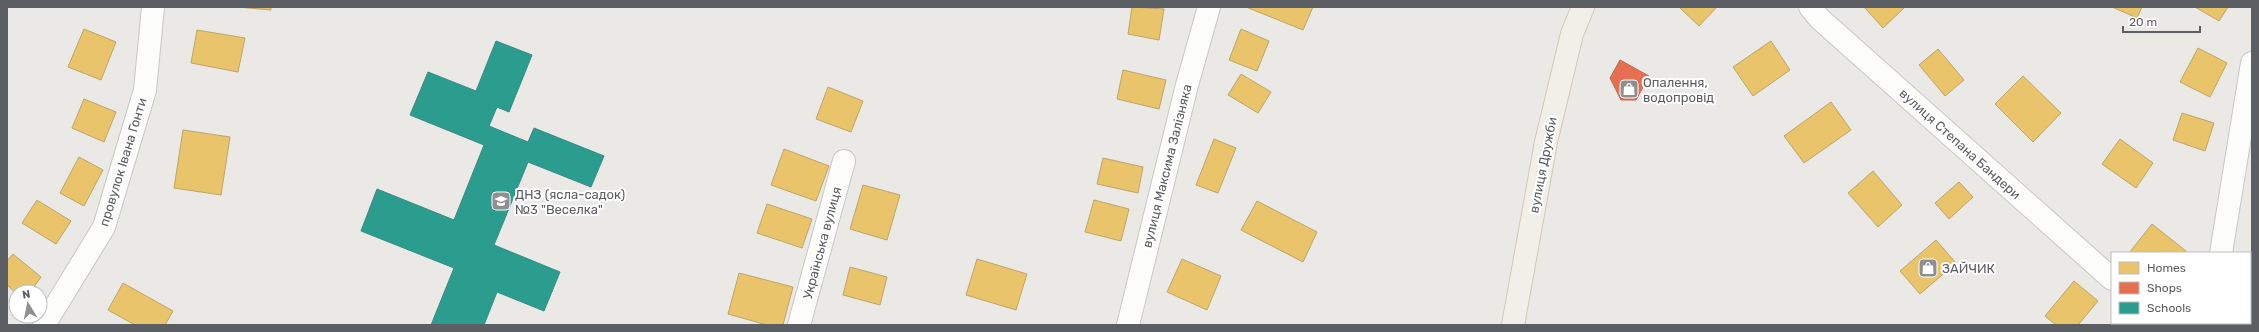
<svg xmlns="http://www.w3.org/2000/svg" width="2259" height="332" viewBox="0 0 2259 332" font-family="Rubik,sans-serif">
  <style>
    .homes { fill: #e9c46a; stroke: #bea568 }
    .shops { fill: #e76f51; stroke: #bd6a56 }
    .schools { fill: #2a9d8f; stroke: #398a82 }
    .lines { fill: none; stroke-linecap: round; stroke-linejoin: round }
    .minor-casing { stroke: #c7c7c7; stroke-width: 24 }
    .major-casing { stroke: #d0c9b5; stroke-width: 24 }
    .minor { stroke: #fcfcfb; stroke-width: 22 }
    .major { stroke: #f1efe8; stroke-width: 22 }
    .labels { text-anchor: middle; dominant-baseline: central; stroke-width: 4; stroke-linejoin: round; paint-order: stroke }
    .poi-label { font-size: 13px; fill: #5b5e62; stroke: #fff; text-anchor: start }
    .street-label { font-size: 13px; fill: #5b5e62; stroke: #fff }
  </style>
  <rect width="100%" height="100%" fill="#eae9e5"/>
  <g class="homes">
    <polygon points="237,7 271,7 271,10"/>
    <polygon points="1132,7 1164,9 1159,40 1128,34"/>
    <polygon points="1246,7 1313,7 1303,30"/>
    <polygon points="1679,7 1717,7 1699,26"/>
    <polygon points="1864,7 1903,7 1904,8 1883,28"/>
    <polygon points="2112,7 2142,7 2137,18"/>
    <polygon points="2195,7 2228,7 2219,21"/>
    <polygon points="84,29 116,42 101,80 68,67"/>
    <polygon points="1241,29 1269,41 1257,71 1229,60"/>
    <polygon points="197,30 245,38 238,72 191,63"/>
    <polygon points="1771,41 1790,70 1753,96 1733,67"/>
    <polygon points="2198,48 2227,63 2210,97 2180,82"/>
    <polygon points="1938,49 1964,80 1945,96 1919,65"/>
    <polygon points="1123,70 1166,80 1159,109 1117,99"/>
    <polygon points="1241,74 1271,92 1258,113 1228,95"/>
    <polygon points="2023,76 2061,113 2033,142 1995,104"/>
    <polygon points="828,87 863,101 851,132 816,119"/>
    <polygon points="84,99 116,112 104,142 72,128"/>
    <polygon points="1831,102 1851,130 1804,163 1784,136"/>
    <polygon points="2182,113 2214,123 2205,151 2173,140"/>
    <polygon points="183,130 230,137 221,195 174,188"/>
    <polygon points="1214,139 1236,148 1218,193 1196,185"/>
    <polygon points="2120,139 2153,163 2136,188 2102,164"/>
    <polygon points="784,149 829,166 816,201 771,185"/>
    <polygon points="79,157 103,170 84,206 60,193"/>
    <polygon points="1103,158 1143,167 1138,193 1097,184"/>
    <polygon points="1873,171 1902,205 1878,227 1848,193"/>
    <polygon points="1959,182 1973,197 1949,219 1935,203"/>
    <polygon points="863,185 900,195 887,240 850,229"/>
    <polygon points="37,200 71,221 56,244 22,223"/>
    <polygon points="1094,200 1129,209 1121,241 1085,232"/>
    <polygon points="1257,201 1317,232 1303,262 1241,230"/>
    <polygon points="767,204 812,219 802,248 757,233"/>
    <polygon points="2152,224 2186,251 2185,253 2129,253"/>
    <polygon points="1936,240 1956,263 1920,294 1900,271"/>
    <polygon points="13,254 41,277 30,292 16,293 7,285 7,261"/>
    <polygon points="977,259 1027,274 1016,310 966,295"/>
    <polygon points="1182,259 1221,276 1207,310 1167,292"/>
    <polygon points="850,267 887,277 880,305 843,295"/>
    <polygon points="739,273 793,287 783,325 767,325 728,314"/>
    <polygon points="2074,281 2098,301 2078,325 2056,325 2045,316"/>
    <polygon points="123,283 173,311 165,325 135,325 108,310"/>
  </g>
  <polygon class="shops" points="1620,60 1649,76 1636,100 1621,100 1610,78"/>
  <polygon class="schools" points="496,41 532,55 509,112 497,107 489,126 528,142 534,128 604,156 591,187 528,162 494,245 560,272 544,311 497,292 484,325 431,325 454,268 361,231 377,189 454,220 484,145 410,115 428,72 476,91"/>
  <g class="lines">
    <defs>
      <g id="minor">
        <polyline points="1810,7 1820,19 2112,279"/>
        <polyline points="2221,253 2252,63"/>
        <polyline points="2176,323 2179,325"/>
        <polyline points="44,325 104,227 145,90 153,7"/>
        <polyline points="799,325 844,161"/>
        <polyline points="1128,325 1187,85 1209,7"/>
        <polyline points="2210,325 2210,323"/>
      </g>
      <polyline id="major" points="1513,325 1546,142 1572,34 1583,7"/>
    </defs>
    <use href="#minor" class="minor-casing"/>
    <use href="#major" class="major-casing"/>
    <use href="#minor" class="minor"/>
    <use href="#major" class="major"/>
  </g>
  <defs>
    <symbol id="shop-square" viewBox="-11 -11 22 22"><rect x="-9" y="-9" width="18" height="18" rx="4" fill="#8d8f90" stroke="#fff"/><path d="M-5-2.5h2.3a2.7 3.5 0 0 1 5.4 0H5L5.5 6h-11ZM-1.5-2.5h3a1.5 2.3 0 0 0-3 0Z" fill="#fff"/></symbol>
    <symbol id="school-square" viewBox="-11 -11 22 22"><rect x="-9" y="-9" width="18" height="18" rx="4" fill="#8d8f90" stroke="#fff"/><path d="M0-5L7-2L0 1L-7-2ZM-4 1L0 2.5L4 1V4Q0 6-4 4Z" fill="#fff"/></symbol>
  </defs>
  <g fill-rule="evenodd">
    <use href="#shop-square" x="1618" y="78" width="22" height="22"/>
    <use href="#school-square" x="490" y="190" width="22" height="22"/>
    <use href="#shop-square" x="1917" y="257" width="22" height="22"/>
  </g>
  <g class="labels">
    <g class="poi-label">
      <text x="1643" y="82">Опалення,<tspan x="1643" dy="15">водопровід</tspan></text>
      <text x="515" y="194">ДНЗ (ясла-садок)<tspan x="515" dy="15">№3 "Веселка"</tspan></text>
      <text x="1942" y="268">ЗАЙЧИК</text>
    </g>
    <g class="street-label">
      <text transform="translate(1960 144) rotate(42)">вулиця Степана Бандери</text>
      <text transform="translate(123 162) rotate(-73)">провулок Івана Гонти</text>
      <text transform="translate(1543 165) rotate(-79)">вулиця Дружби</text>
      <text transform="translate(1167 166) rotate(-76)">вулиця Максима Залізняка</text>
      <text transform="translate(822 243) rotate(-75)">Українська вулиця</text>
    </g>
  </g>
  <rect width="2259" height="332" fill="none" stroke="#5b5e62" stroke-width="16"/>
  <rect x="2111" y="252" width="140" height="72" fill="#ffffff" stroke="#bdbfc0"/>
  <rect x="2119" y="262" width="20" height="12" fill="#e9c46a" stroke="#bdbfc0"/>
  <text x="2147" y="272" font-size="12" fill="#5b5e62">Homes</text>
  <rect x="2119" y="282" width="20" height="12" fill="#e76f51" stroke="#bdbfc0"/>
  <text x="2147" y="292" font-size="12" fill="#5b5e62">Shops</text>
  <rect x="2119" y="302" width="20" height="12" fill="#2a9d8f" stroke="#bdbfc0"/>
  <text x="2147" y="312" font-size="12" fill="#5b5e62">Schools</text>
  <g transform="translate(28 304) rotate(350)"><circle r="19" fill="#ffffff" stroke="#bdbfc0"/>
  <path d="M0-3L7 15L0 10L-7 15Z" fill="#8d8f90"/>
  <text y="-6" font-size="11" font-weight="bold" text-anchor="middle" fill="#5b5e62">N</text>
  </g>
  <path d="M2123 26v6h77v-6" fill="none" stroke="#5b5e62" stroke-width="2"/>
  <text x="2129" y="26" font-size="12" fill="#5b5e62" stroke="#ffffff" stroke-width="3" paint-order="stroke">20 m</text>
</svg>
